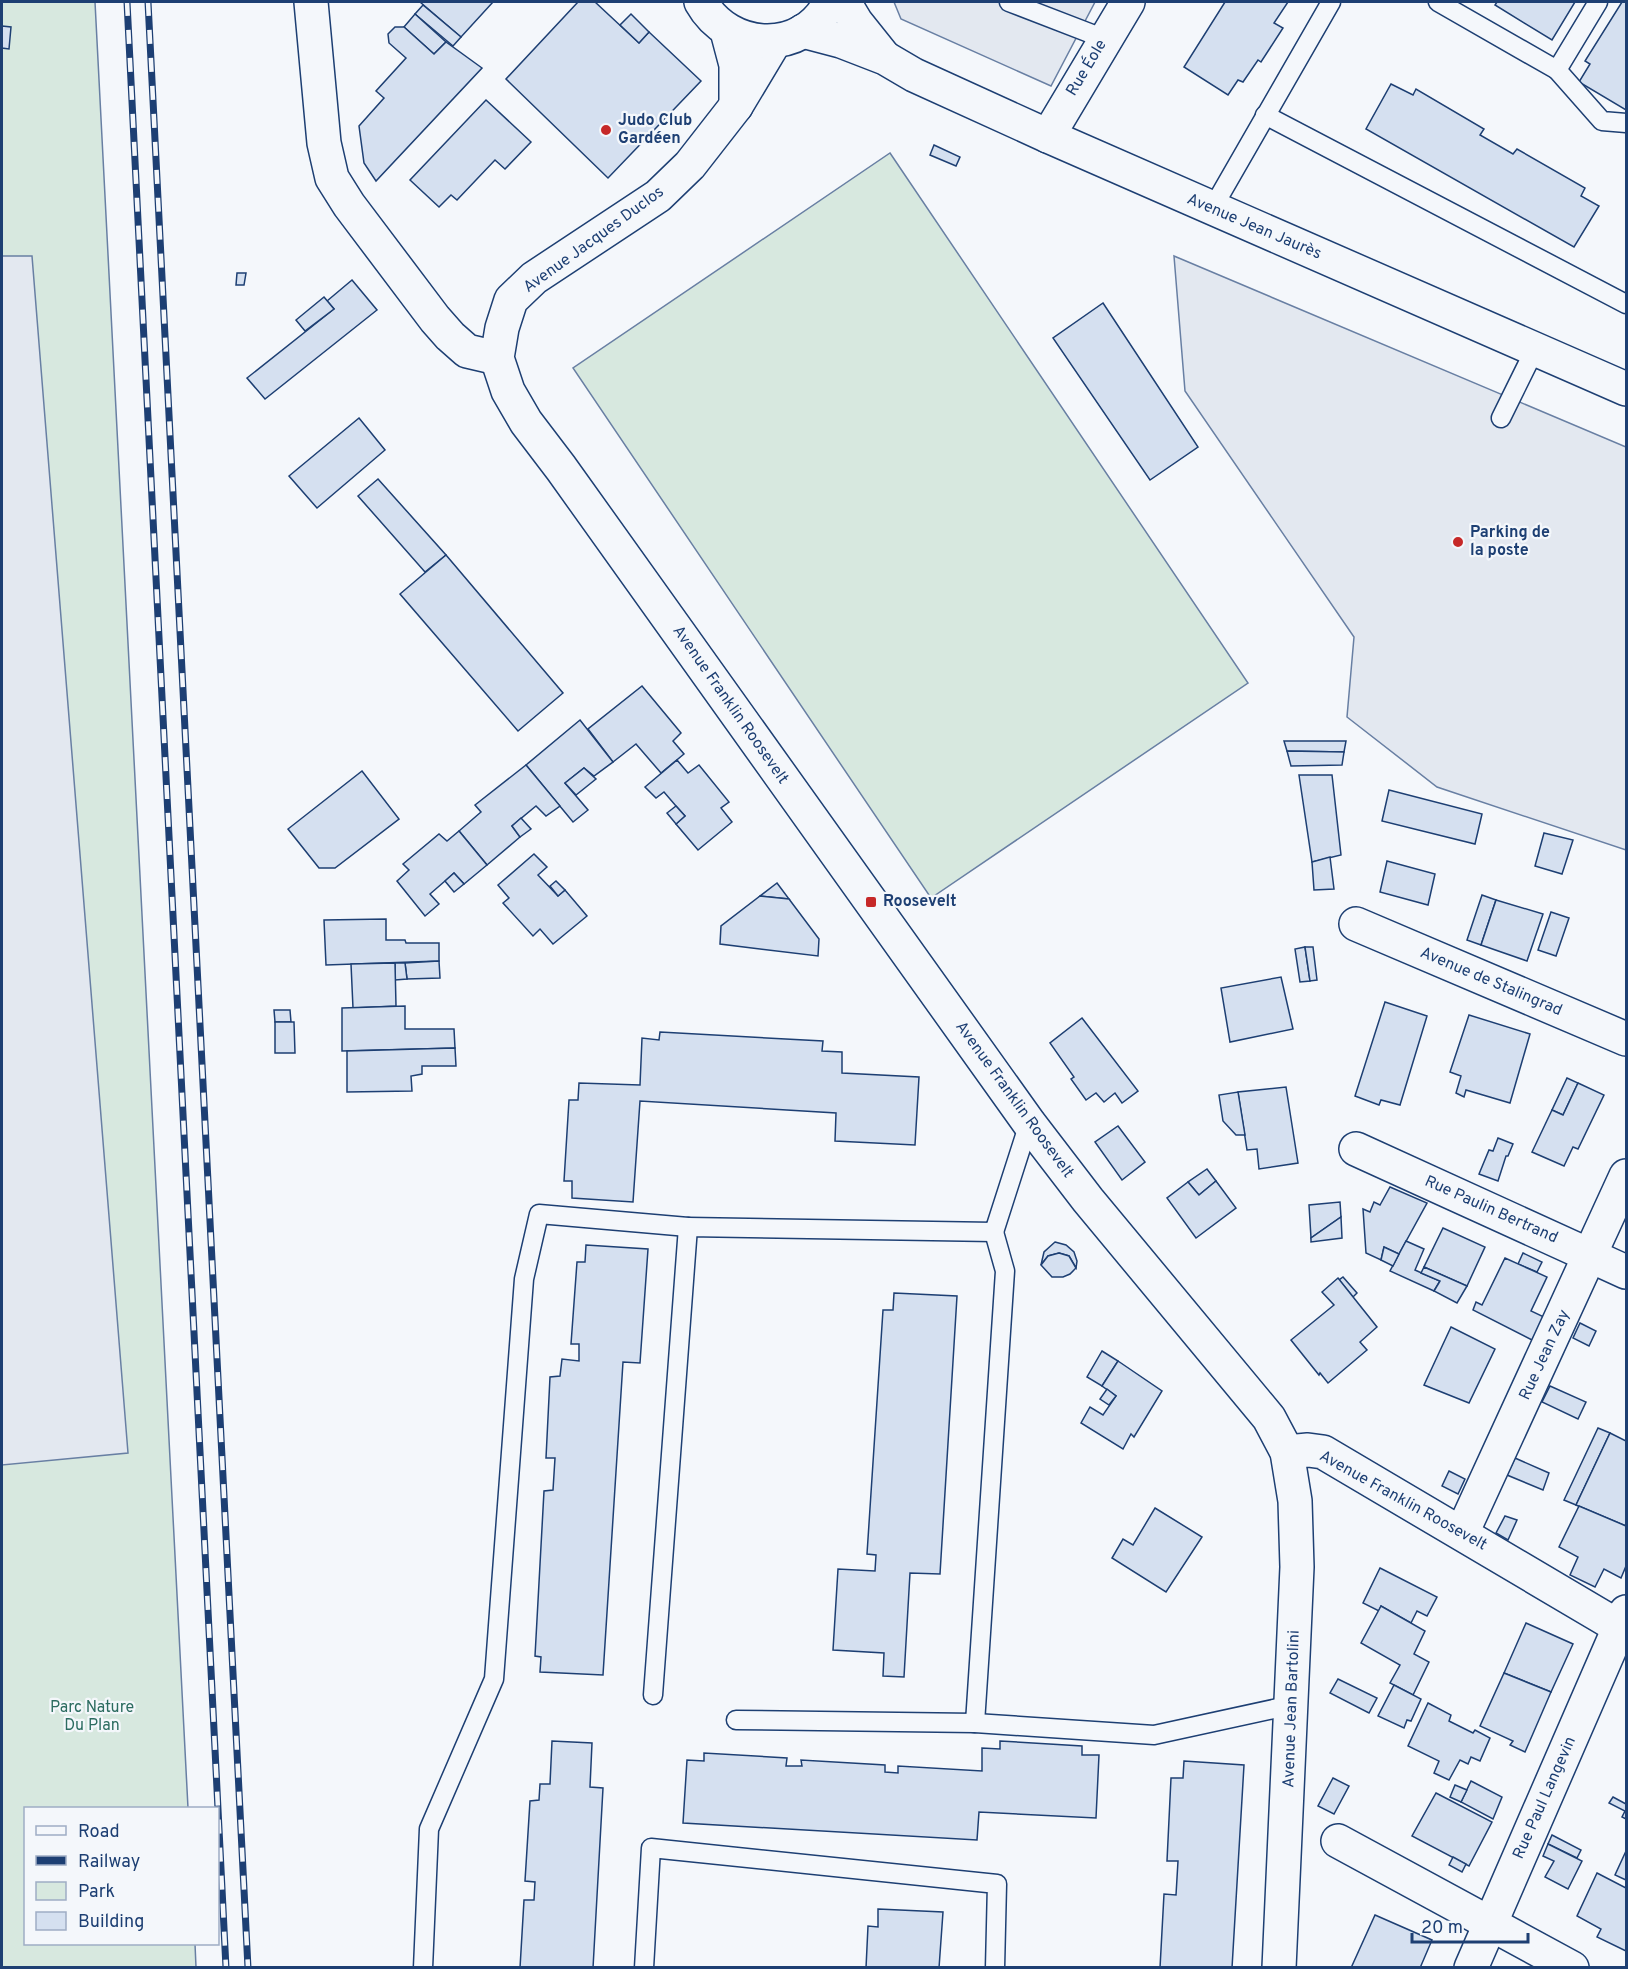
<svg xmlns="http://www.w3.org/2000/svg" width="1628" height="1969" viewBox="0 0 1628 1969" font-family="Overpass,sans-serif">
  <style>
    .green { fill: #d7e8df; stroke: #687fa3; stroke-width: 1.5 }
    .parking { fill: #e3e8f0; stroke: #687fa3; stroke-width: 1.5 }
    .building { fill: #d5e0f0; stroke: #1d3f73; stroke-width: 1.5 }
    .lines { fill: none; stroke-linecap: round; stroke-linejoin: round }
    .lane-casing { stroke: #1d3f73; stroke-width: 21 }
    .street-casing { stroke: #1d3f73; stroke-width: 36 }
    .secondary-casing { stroke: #1d3f73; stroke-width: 36 }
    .lane { stroke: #f4f7fb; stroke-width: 18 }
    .street { stroke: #f4f7fb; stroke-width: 33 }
    .secondary { stroke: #f4f7fb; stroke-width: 33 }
    .rail-casing { stroke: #1d3f73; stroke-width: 7 }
    .rail { stroke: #f4f7fb; stroke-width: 4.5; stroke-dasharray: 14; stroke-linecap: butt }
    .poi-dot { fill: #c62828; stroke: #f4f7fb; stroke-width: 2 }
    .labels { text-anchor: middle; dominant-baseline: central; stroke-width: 4.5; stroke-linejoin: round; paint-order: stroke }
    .street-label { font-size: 16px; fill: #1d3f73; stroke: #f4f7fb }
    .poi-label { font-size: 16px; font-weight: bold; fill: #1d3f73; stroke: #f4f7fb; text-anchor: start }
    .park-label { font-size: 16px; fill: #2c6c60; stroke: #f4f7fb }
  </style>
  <rect width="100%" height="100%" fill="#f4f7fb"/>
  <g class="green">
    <polygon points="2,2 95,2 188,1808 26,1808 26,1944 195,1944 196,1967 2,1968"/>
    <polygon points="890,153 1248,683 931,898 573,368"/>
  </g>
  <g class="parking">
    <polygon points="894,2 1095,2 1051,86 901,19"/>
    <polygon points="2,256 32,256 128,1453 2,1465"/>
    <polygon points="1174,256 1626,447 1626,850 1437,787 1347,717 1354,637 1185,391"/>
  </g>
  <g class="building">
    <polygon points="420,2 493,2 461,37"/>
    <polygon points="578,2 595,2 639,43 649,32 701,81 608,178 506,79"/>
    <polygon points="1225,2 1288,2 1274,23 1283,28 1261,62 1258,60 1243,82 1238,80 1228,95 1184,67"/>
    <polygon points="1497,2 1575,2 1552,40 1495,5"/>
    <polygon points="1622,2 1626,2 1626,110 1579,82 1590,64 1585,61"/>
    <polygon points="423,5 461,37 453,46 415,14"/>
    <polygon points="415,14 446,42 434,54 404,27"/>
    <polygon points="631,14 649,32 639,43 620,25"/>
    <polygon points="2,26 11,27 9,49 2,48"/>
    <polygon points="395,27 404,27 434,54 446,42 482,68 376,181 364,163 359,126 384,98 376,91 406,58 389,43 388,34"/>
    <polygon points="1391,84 1413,95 1416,89 1484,129 1480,135 1513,154 1517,149 1585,188 1581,196 1599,206 1574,247 1366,129"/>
    <polygon points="486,100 531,142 505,169 495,160 457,200 451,195 439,207 410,180"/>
    <polygon points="934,145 960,157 956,166 930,155"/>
    <polygon points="237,273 246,273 244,285 236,285"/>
    <polygon points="352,280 377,310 265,399 247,378 334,309 327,301"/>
    <polygon points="324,297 334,309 305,331 296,320"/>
    <polygon points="1103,303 1198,447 1150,480 1053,338"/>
    <polygon points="359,418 385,450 317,508 289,476"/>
    <polygon points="378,479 446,555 425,572 358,496"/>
    <polygon points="446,555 563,693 518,731 400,594"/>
    <polygon points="642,686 681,733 673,741 684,754 661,773 636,744 613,762 588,729"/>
    <polygon points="580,720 613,762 594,776 584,768 565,783 588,810 573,822 526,765"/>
    <polygon points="1284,741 1346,741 1344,752 1287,751"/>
    <polygon points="1287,751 1344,752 1342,765 1291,766"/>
    <polygon points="677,760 688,773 699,765 729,802 721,808 732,822 698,850 676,824 685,816 676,806 664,792 656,798 645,787"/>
    <polygon points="526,765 560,806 546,816 536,806 512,826 520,837 487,865 459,831 481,812 475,805"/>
    <polygon points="584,768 596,779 576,795 565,783"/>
    <polygon points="362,771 399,819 335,868 319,868 288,829"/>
    <polygon points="1299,775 1332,775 1341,855 1312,862"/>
    <polygon points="1389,790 1482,814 1475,844 1382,821"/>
    <polygon points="676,806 685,816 676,824 667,813"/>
    <polygon points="521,818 531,829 520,837 512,826"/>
    <polygon points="459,831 487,865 464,884 454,873 445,881 430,894 439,904 425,916 397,881 409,870 403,864 439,834 447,841"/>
    <polygon points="1544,833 1573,840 1562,874 1535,866"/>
    <polygon points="534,854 547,867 538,875 558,896 565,890 587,916 553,944 540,929 533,936 503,903 509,898 498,885"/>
    <polygon points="1330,857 1334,889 1314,890 1312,862"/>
    <polygon points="1387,861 1435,874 1428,905 1380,892"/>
    <polygon points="454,873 464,884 454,892 445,881"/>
    <polygon points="556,881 565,890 558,896 550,886"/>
    <polygon points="777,883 789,899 760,896"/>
    <polygon points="1482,895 1496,900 1481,945 1467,940"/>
    <polygon points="760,896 789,899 819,939 818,956 720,944 721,926"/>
    <polygon points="1496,900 1543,914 1527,961 1481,945"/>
    <polygon points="1551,912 1569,918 1556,956 1538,950"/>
    <polygon points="386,919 386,940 405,940 406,943 439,943 439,961 326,965 324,920"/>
    <polygon points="1305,947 1310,981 1300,982 1295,949"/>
    <polygon points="1305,947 1313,947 1317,980 1310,981"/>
    <polygon points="439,961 440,978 407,979 405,963"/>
    <polygon points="395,963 405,963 407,979 395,980"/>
    <polygon points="395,963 396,1006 353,1008 351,964"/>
    <polygon points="1281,977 1293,1029 1230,1042 1221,988"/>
    <polygon points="1385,1002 1427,1016 1400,1105 1381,1100 1379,1105 1355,1096"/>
    <polygon points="405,1006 405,1029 454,1029 455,1048 342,1051 342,1008"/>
    <polygon points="274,1010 290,1010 291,1022 275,1022"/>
    <polygon points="1469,1015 1530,1034 1510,1103 1466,1090 1464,1097 1456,1093 1461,1076 1450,1072"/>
    <polygon points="1082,1018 1138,1091 1122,1103 1115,1093 1104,1102 1096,1093 1086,1100 1071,1079 1074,1077 1050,1043"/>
    <polygon points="275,1022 294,1022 295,1053 275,1053"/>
    <polygon points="660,1032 823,1041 822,1051 842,1052 842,1073 919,1077 915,1145 835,1141 836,1113 640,1101 633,1202 572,1198 572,1181 564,1181 569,1100 578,1100 579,1083 640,1085 642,1038 659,1040"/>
    <polygon points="455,1048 456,1066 422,1066 422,1074 411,1076 412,1091 347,1092 347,1051"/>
    <polygon points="1567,1078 1578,1083 1563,1115 1552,1110"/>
    <polygon points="1578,1083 1604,1095 1578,1149 1573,1147 1564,1166 1532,1152 1552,1110 1563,1115"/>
    <polygon points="1286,1087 1298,1163 1259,1169 1257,1149 1247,1150 1238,1092"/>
    <polygon points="1238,1092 1245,1135 1236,1135 1223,1121 1219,1095"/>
    <polygon points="1118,1126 1145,1162 1122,1180 1095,1142"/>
    <polygon points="1498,1138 1513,1144 1508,1156 1506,1156 1498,1181 1479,1174 1489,1150 1493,1151"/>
    <polygon points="1207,1169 1216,1181 1199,1195 1188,1182"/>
    <polygon points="1216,1181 1236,1208 1196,1238 1167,1198 1188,1182 1199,1195"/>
    <polygon points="1390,1187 1427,1203 1399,1254 1384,1247 1381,1260 1366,1253 1363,1209 1370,1212 1374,1202 1380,1205"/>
    <polygon points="1340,1202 1341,1217 1311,1238 1309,1205"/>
    <polygon points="1341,1217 1342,1238 1311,1242 1311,1238"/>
    <polygon points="1443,1228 1485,1247 1467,1286 1424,1267"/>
    <polygon points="1406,1241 1424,1249 1415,1270 1440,1281 1434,1291 1390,1271"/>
    <polygon points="1055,1242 1066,1245 1074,1252 1077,1261 1076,1268 1069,1256 1059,1253 1048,1256 1041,1265 1044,1252"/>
    <polygon points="586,1245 648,1249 640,1363 623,1362 603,1675 540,1672 541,1657 535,1656 544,1491 553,1490 555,1458 546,1458 550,1377 560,1376 562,1359 579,1361 579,1344 571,1344 577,1262 585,1262"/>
    <polygon points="1384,1247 1399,1254 1393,1266 1381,1260"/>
    <polygon points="1059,1253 1069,1256 1076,1268 1070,1274 1063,1277 1052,1277 1041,1265 1048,1256"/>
    <polygon points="1523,1253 1542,1262 1537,1272 1518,1264"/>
    <polygon points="1505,1258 1547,1277 1531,1311 1544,1317 1532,1340 1473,1310 1476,1302 1482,1305"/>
    <polygon points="1424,1267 1467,1286 1457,1303 1434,1291 1440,1281 1421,1273"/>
    <polygon points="1343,1277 1357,1293 1353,1297 1339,1280"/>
    <polygon points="1338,1278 1377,1327 1360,1342 1367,1350 1328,1383 1320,1373 1319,1375 1291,1340 1334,1305 1322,1292"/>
    <polygon points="894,1293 957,1296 940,1574 910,1573 904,1677 883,1676 884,1653 833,1650 838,1569 875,1571 876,1555 867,1554 883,1310 893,1310"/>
    <polygon points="1580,1323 1596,1331 1589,1346 1573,1338"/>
    <polygon points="1451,1327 1495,1349 1469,1403 1424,1385"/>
    <polygon points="1102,1351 1118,1361 1102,1386 1087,1377"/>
    <polygon points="1118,1361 1162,1391 1134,1437 1131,1434 1123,1449 1081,1423 1090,1407 1103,1415 1116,1396 1102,1386"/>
    <polygon points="1550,1386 1586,1402 1578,1419 1542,1402"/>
    <polygon points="1107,1389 1116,1396 1109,1405 1100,1399"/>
    <polygon points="1598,1428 1610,1433 1576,1505 1564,1500"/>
    <polygon points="1610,1433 1626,1441 1626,1526 1576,1505"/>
    <polygon points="1515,1458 1549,1473 1543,1490 1507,1475"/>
    <polygon points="1449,1471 1465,1479 1458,1494 1442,1486"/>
    <polygon points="1579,1506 1626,1526 1626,1566 1621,1578 1604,1569 1595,1587 1570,1575 1578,1557 1559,1547"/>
    <polygon points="1155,1508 1202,1537 1166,1592 1112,1558 1123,1539 1133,1545"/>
    <polygon points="1505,1516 1517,1520 1508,1540 1496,1533"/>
    <polygon points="1380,1568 1437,1597 1427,1616 1417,1611 1411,1623 1381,1606 1379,1611 1363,1603"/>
    <polygon points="1381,1606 1425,1631 1414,1654 1429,1662 1413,1695 1390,1683 1400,1665 1361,1643"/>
    <polygon points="1526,1623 1573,1644 1551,1692 1504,1673"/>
    <polygon points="1504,1673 1551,1692 1525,1752 1510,1745 1513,1741 1480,1726"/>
    <polygon points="1338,1679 1377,1698 1369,1713 1330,1693"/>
    <polygon points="1394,1685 1421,1699 1411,1721 1407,1720 1404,1728 1378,1716"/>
    <polygon points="1428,1703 1451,1715 1449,1721 1473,1733 1475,1730 1490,1738 1480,1761 1471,1757 1468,1764 1460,1760 1449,1780 1434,1773 1439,1761 1408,1746"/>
    <polygon points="552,1741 592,1743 590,1787 603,1788 593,1968 520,1968 524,1900 534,1900 535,1882 525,1881 530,1801 539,1800 540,1784 550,1784"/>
    <polygon points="1000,1741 1082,1746 1082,1755 1099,1755 1096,1818 979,1812 977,1840 683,1823 687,1760 704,1761 704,1753 787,1758 786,1766 802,1766 801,1760 885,1765 885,1772 898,1773 898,1766 982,1771 982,1748 1000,1749"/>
    <polygon points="1184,1761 1244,1765 1232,1968 1160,1968 1164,1894 1176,1895 1178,1861 1167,1861 1171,1778 1183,1778"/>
    <polygon points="1333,1778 1349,1786 1334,1814 1318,1806"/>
    <polygon points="1471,1781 1502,1797 1493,1819 1461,1802"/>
    <polygon points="1455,1785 1467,1790 1461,1802 1450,1797"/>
    <polygon points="1436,1793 1492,1822 1469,1866 1412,1836"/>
    <polygon points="1613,1797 1626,1804 1626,1819 1622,1817 1625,1811 1609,1803"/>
    <polygon points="1552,1835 1581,1850 1577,1858 1548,1844"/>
    <polygon points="1548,1844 1582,1861 1568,1889 1545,1877 1554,1861 1543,1856"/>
    <polygon points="1626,1851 1626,1880 1615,1875"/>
    <polygon points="1453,1857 1466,1864 1462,1872 1449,1865"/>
    <polygon points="1597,1873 1626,1888 1626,1951 1597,1937 1601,1929 1577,1916"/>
    <polygon points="878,1909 943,1912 939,1968 866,1968 868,1926 878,1927"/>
    <polygon points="1375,1915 1432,1940 1420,1968 1351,1968"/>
  </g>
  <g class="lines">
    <defs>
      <g id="lane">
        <polyline points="1009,2 1105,39"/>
        <polyline points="1438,2 1557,70 1598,2"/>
        <polyline points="1557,70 1602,121 1626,123"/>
        <polyline points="1265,115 1626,304"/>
        <polyline points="1212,209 1331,2"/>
        <polyline points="1501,418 1535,349"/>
        <polyline points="653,1695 688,1227 994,1232 1029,1123"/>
        <polyline points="736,1720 975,1723 1005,1271 994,1232"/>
        <polyline points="975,1723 1154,1735 1292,1705"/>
        <polyline points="423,1968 429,1829 494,1679 524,1279 539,1214 688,1227"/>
        <polyline points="644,1968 651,1848 997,1884 995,1968"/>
      </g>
      <g id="street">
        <polyline points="311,2 324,143 332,178 349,205 435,319 450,336 467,351 497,358"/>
        <polyline points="727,31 736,65 736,106"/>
        <polyline points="775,41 736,106 690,165 658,196 534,278 511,300 502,328 497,358 508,391 526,422 561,468 1029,1123 1088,1200 1269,1418 1287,1452 1295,1501 1297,1567 1279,1968"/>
        <polyline points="1048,136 1128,2"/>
        <polyline points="1356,924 1626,1039"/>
        <polyline points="1356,1149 1626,1272"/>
        <polyline points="1287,1452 1308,1450 1323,1452 1626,1631"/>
        <polyline points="1462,1533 1626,1176"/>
        <polyline points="1338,1841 1572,1968"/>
        <polyline points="1471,1968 1626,1612"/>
      </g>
      <g id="secondary">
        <path d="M701,2c28,50 102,54 129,0"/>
        <polyline points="844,2 856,22 884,57"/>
        <polyline points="803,31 841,41 885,58 914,75 1048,136 1626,389"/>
      </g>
    </defs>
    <use href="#lane" class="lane-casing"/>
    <use href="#street" class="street-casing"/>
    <use href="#secondary" class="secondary-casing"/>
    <use href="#lane" class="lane"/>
    <use href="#street" class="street"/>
    <use href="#secondary" class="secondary"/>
    <defs>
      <g id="rail">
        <polyline points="127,2 226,1968"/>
        <polyline points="148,2 248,1968"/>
      </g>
    </defs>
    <use href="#rail" class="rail-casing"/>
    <use href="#rail" class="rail"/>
  </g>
  <g class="poi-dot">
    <circle cx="606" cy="130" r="6"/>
    <circle cx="1458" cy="542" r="6"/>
    <rect x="865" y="896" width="12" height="12" rx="3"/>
  </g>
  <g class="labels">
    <g class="street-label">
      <text transform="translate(1087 68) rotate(-59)">Rue Éole</text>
      <text transform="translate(1254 227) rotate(23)">Avenue Jean Jaurès</text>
      <text transform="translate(594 240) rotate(-36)">Avenue Jacques Duclos</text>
      <text transform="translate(730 705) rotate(55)">Avenue Franklin Roosevelt</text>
      <text transform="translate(1491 982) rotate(23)">Avenue de Stalingrad</text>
      <text transform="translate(1014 1100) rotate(54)">Avenue Franklin Roosevelt</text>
      <text transform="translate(1491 1210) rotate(24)">Rue Paulin Bertrand</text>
      <text transform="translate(1545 1355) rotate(-65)">Rue Jean Zay</text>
      <text transform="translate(1403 1501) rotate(29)">Avenue Franklin Roosevelt</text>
      <text transform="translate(1292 1709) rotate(-88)">Avenue Jean Bartolini</text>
      <text transform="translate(1545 1798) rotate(-66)">Rue Paul Langevin</text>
    </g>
    <g class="poi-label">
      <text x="618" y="121">Judo Club<tspan x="618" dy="18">Gardéen</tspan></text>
      <text x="1470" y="533">Parking de<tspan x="1470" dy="18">la poste</tspan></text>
      <text x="883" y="902">Roosevelt</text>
    </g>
    <g class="park-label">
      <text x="92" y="1708">Parc Nature<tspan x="92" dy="18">Du Plan</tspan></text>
    </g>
  </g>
  <rect width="1628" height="1969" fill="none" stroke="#1d3f73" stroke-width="6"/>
  <rect x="24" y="1807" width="195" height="138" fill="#f4f7fb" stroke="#9eadc5" stroke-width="1.5"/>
  <rect x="36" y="1826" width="30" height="9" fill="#f4f7fb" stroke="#9eadc5" stroke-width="1.5"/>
  <text x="78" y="1837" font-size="18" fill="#1d3f73">Road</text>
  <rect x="36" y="1856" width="30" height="9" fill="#1d3f73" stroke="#9eadc5" stroke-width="1.5"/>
  <text x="78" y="1867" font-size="18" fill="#1d3f73">Railway</text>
  <rect x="36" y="1882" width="30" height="18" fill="#d7e8df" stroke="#9eadc5" stroke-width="1.5"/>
  <text x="78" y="1897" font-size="18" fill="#1d3f73">Park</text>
  <rect x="36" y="1912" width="30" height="18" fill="#d5e0f0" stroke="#9eadc5" stroke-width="1.5"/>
  <text x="78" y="1927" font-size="18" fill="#1d3f73">Building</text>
  <path d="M1412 1933v9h116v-9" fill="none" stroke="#1d3f73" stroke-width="3"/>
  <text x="1421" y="1933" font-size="18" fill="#1d3f73" stroke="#f4f7fb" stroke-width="4.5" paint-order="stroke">20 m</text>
</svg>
